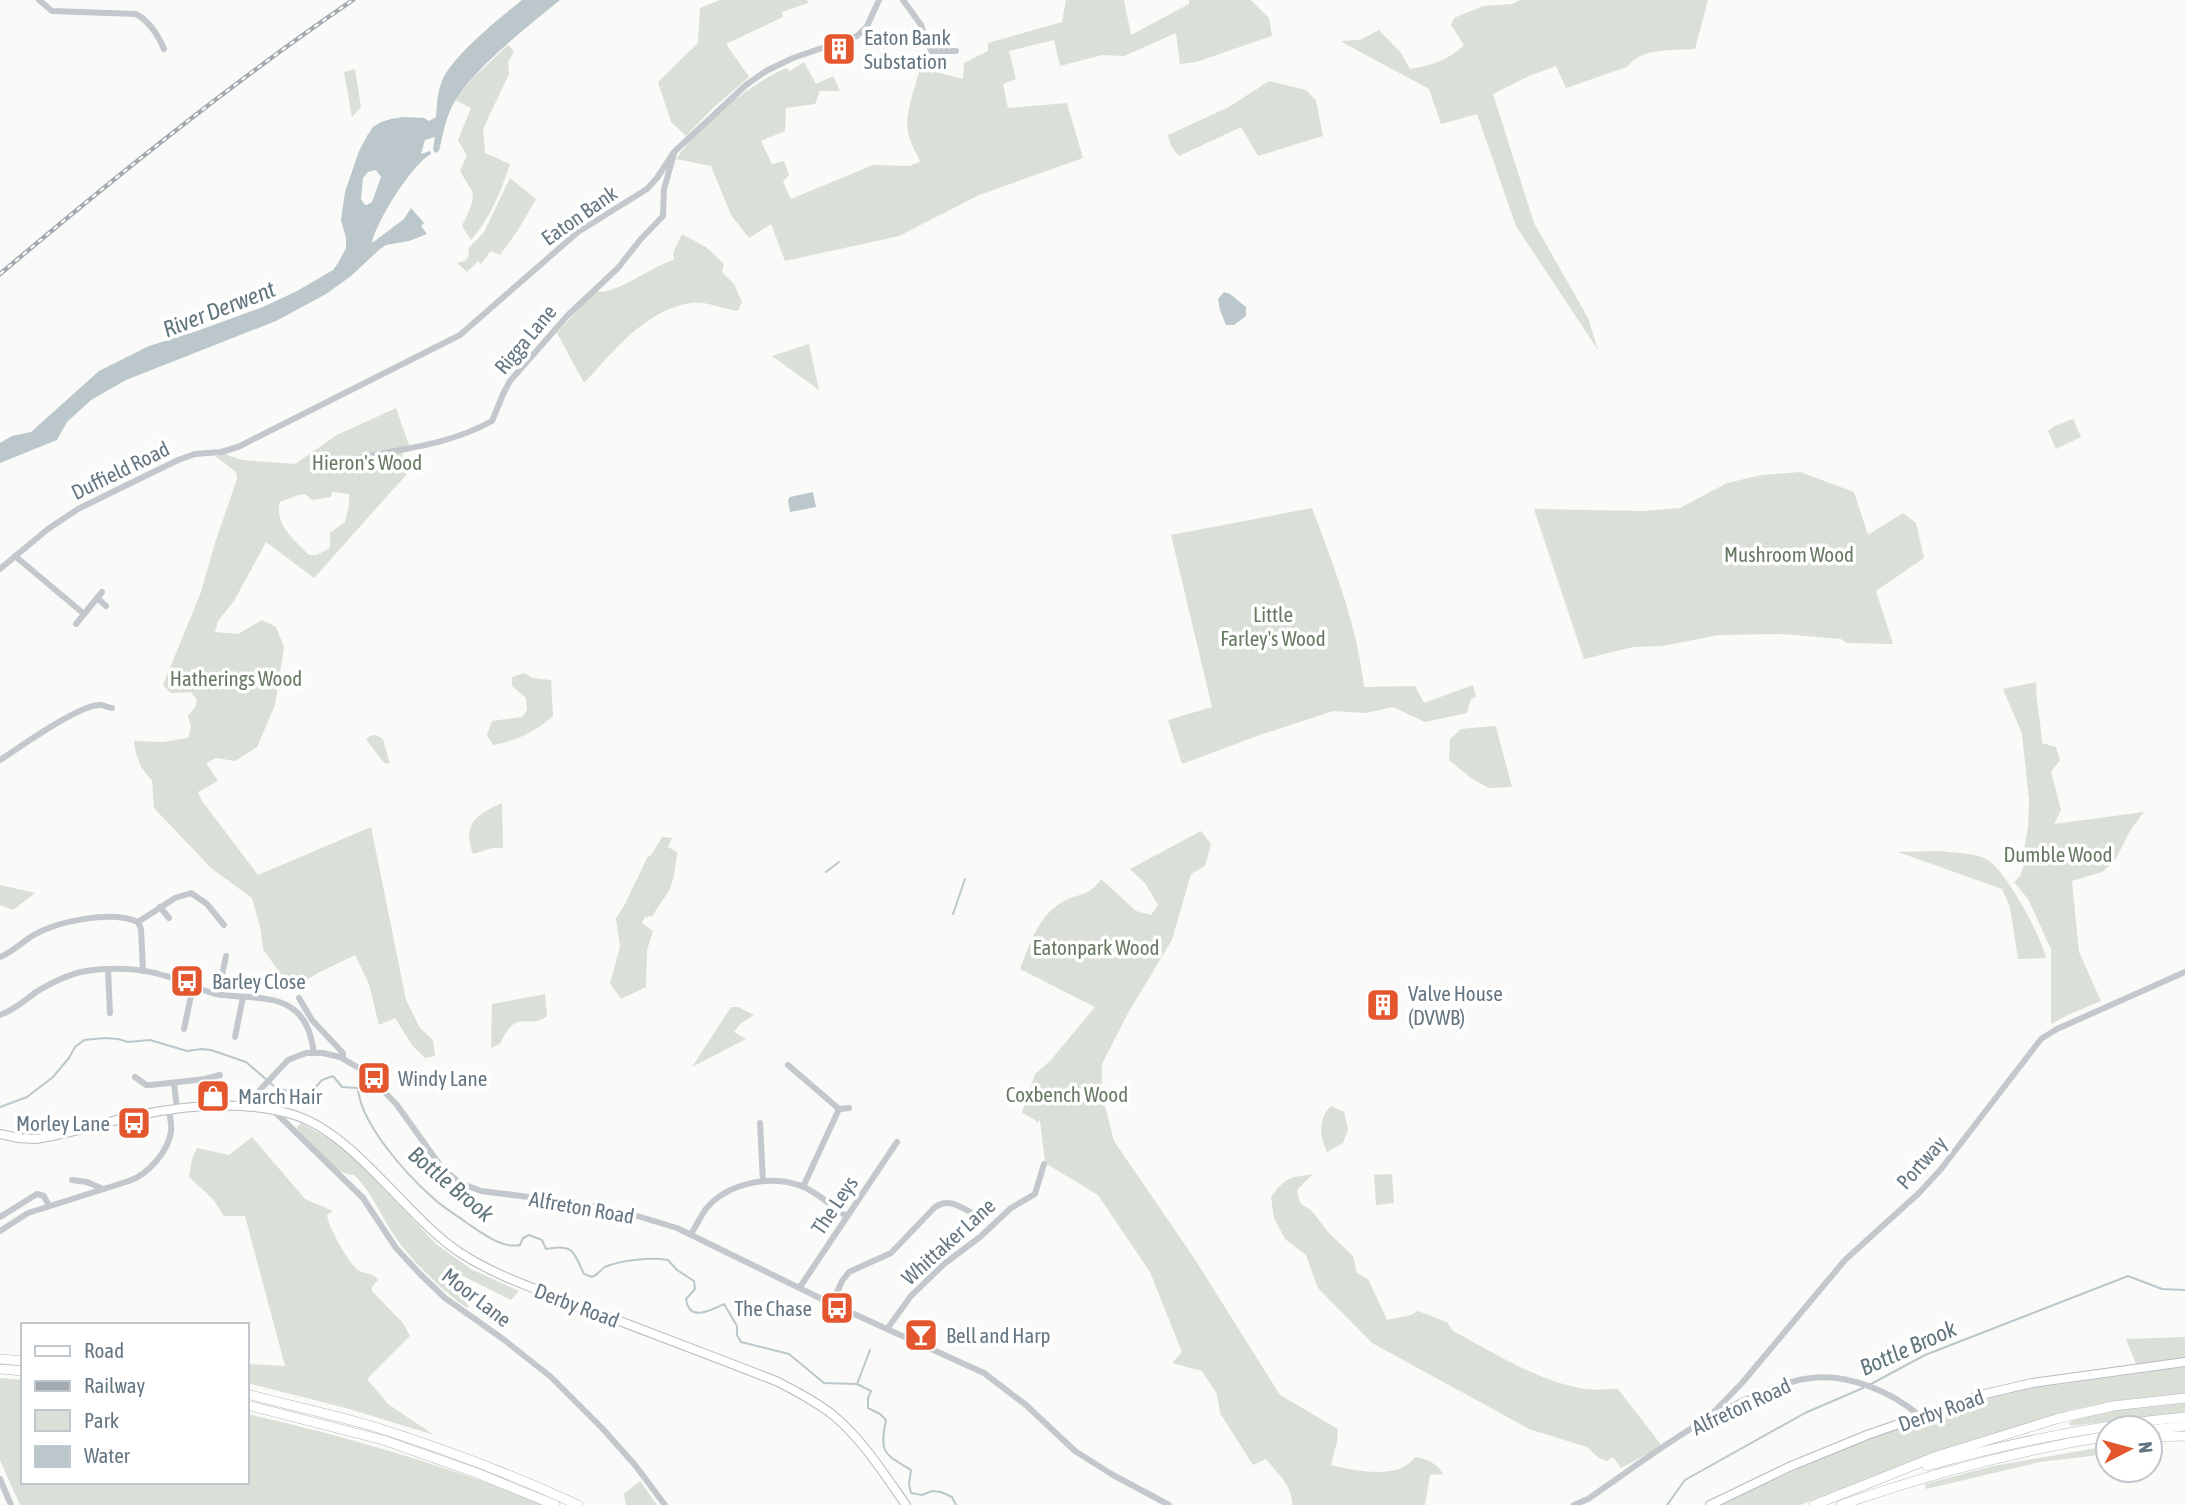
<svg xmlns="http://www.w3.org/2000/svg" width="2185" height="1505" viewBox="0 0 2185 1505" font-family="'Asap Condensed',sans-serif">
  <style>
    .green { fill: #dadfd7; fill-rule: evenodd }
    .water { fill: #bbc7cb; fill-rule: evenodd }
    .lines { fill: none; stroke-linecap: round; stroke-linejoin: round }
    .stream { stroke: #bbc7cb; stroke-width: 2 }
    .major-casing { stroke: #b5babe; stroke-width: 10 }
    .highway-casing { stroke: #b4b9bd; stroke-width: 10 }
    .minor { stroke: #c3c8cc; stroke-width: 6 }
    .major { stroke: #fff; stroke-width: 8 }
    .highway { stroke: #fff; stroke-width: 9 }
    .rail-casing { stroke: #a2aab0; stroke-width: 4.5 }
    .rail { stroke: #fff; stroke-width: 2; stroke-dasharray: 5; stroke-linecap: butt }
    .labels { text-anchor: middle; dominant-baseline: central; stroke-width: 7; stroke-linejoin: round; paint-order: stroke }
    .poi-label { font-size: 21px; fill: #657683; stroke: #fff; text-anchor: start }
    .street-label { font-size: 21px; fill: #657683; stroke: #fff }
    .park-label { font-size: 21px; fill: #687a64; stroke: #fff }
    .water-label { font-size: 23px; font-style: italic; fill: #60757c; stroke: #fff }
  </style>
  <rect width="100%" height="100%" fill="#fafaf8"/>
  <g class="green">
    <polygon points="720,0 807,0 808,3 782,12 783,17 726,44 749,77 713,108 686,136 671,122 658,82 698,43 700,8"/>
    <path d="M1066,0h58l7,35 58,-31v-4h62l18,18 3,18 -76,26 -16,2 -4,-31 -52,23 -22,-1 -42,11 -6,-26 -45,11 7,28 -13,5 5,24 59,-5 16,55 -104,37 -80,41 -114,25 -14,-37 -22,14 -18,-23 -20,-49 -35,-7c25,-35 71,-73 110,-91l4,3 14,-9 12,22 17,-8 7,15h-20l-5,13 -29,4 -1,23 -24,10 11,23 12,-3 5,14 -6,7 8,17 82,-34 36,1 11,-4c-3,-9 -9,-17 -11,-26 -6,-21 6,-47 11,-68l43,11 1,-16 24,-12v-8l74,-21z"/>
    <path d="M1520,0h188l-13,49c-23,2 -53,-2 -68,18l-61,21 -10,-22 -27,10 -36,18 41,129 54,95 10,32 -82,-124 -39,-112 -36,10 -12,-35 -89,-48 20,-1 19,-10 22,23 9,16c20,-3 39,-9 54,-24l-13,-20 3,-7 29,-12 29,-2z"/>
    <path d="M508,45l6,6 -6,11 1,12 -26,55 2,24 25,11c-9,27 -20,55 -39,76l-9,-14c4,-10 14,-25 10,-35 -3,-6 -9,-13 -12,-21l7,-14 -9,-16 13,-32 -16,-8 18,-22z"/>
    <polygon points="355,69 361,107 352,117 344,72"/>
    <polygon points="1269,81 1306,90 1316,100 1323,136 1258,156 1241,127 1179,156 1171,146 1168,135 1229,107"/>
    <polygon points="510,178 536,199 518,230 500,255 491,251 481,264 478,261 467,272 457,263 466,260 469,255 468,249 484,232"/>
    <path d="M682,234l24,13 18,17 -2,8 12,12 8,18 -4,9c-12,-2 -37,-11 -48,-8 -46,8 -76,48 -106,80l-27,-50 38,-42c19,6 58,-26 79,-31l-1,-7z"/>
    <polygon points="809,344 819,390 772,356"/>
    <path d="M396,408l15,43 -9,2 5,21 -93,104 -48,-36 -32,59 -16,20 -3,11 23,2 24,-14 14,7 8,20 -9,58 -18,42 -22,14 -19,-3 -10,5 12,18 -20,11 4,9 56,74 113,-48 35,173 14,28 13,12 2,16 -10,2 -13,-13 -17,-27 -16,7 -10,-41 -14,-29 -37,18 -27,16 -28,-40 -2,-18 -9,-33 -41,-30 -57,-60 -2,-27 -11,-14 -5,-13 -2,-13 29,1 25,-4 3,-11 -3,-11 8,-10 1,-6 -6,-8 -20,1 -8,-8 38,-93 14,-49 22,-64 -1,-7 -21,-16 11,-3 1,2 15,5 53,4 42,-29zM332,492l17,2v11l-4,17 -15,11v15l-13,7h-8c-14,-15 -35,-30 -29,-53l18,-7 7,-1 7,6 19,-3z"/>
    <polygon points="2073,419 2081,437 2056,449 2048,431 2054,426"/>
    <polygon points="1800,472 1854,492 1868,535 1903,513 1916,523 1924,558 1876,591 1893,644 1847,643 1841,639 1782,634 1719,635 1662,646 1633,647 1584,659 1534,509 1643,511 1680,508 1727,483 1762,475"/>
    <path d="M1312,508c22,59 45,116 52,179l51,-1 9,17 49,-18 3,12 -5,2 -4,14 -42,9 -32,-15 -27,6 -33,-2 -76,25 -75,28 -14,-44 44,-13 -41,-172z"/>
    <path d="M524,673l9,5 18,2 2,36c-18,16 -37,25 -60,29l-6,-10 5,-14 30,-4 5,-7 -1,-12 -14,-12v-9z"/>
    <path d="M2036,682c0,21 5,41 6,61l14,4 4,13 -9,12 10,38 -7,14 90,-12 -13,17 -17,33 -12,10 -30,9 7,71 22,49 -31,13 -19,10v-75l-23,-50 -14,-17 6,-6 7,-19 -3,-5 4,-26 1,-26 -7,-66 -19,-45z"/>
    <polygon points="1493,726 1496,727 1512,787 1489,788 1471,778 1449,760 1450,739 1461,729"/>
    <polygon points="376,735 383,739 390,764 384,763 366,739 370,736"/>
    <path d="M502,803l1,45h-11l-19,6c-11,-31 3,-39 29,-51z"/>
    <path d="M1201,831l10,13 -6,22 -14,8 -19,66 -44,73 -26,51v31l12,46 80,117 86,137 58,34 -1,13 -6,23c24,6 69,15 84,-8 11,1 23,7 28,17l-13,1 -5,30h-133c1,-19 -15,-32 -26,-46l-13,6 -33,-52 -3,-19 -15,-23 -30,-8 10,-11 -32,-80 -52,-77 -53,-32 -5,-43 -3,3 -2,-3 -13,-7 13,-39 16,-14 44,-53 -75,-38c10,-25 18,-54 44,-68 15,-8 25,-4 37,-22l35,32 15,4 7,-10 -13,-22 -15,-14z"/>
    <path d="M662,837l10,1 -4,9 9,5c-1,12 -3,30 -9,40 -5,9 -11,14 -15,24l-8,1 -3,6 11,8 -6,19 -1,37 -25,12 -11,-16 10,-36 -4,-29 8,-12 23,-48 5,-4z"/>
    <path d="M1942,851c13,2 32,2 44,8 19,9 56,79 60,99l-28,1 -8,-52 -8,-18 -104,-37z"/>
    <polygon points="0,885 35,893 13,910 0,905"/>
    <path d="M545,994l2,22c-19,15 -30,-10 -47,28l-9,4 1,-44z"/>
    <polygon points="731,1007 738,1007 754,1015 740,1024 734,1032 746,1039 692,1067"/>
    <path d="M1331,1106l13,6 4,18 -5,13 -16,9c-8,-17 -9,-33 4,-46z"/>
    <path d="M301,1123l34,19 24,21 77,81 35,25 48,22 -8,9 -48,-24 -8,6 6,14 8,10 -2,2c-25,-17 -57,-49 -74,-74 -13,-20 -21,-42 -39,-59 -22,-1 -37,-28 -54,-42l-3,-6z"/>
    <path d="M252,1137l53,62 28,12 -6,4c1,11 22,49 31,55 8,5 14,2 20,10l-6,7v4l31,32 7,13 -43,43 21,25 46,31 -88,-27 -99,-25v-19l38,2 -40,-150h-21l-11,-17 -24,-22 3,-18 5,-11 32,7z"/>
    <path d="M1313,1174l-16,16 3,13 12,8 16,21 25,24 4,17 11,6 19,41 24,-5 7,-4 29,11 6,9c40,21 81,48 126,57 13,3 26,1 39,1l44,57 -41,22 -8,-11 -6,4 -8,-3 -12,-11 -58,-18 -157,-86 -54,-55 -12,-33 -21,-16 -11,-21 -3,-21c15,-20 17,-19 42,-23z"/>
    <polygon points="1392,1174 1394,1203 1376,1205 1374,1175"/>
    <polygon points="2185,1337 2185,1357 2136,1364 2126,1339"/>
    <path d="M2185,1367v28l-56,4 -58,11 -167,54 -104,41h-79c96,-47 196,-90 299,-115z"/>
    <path d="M0,1378l23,2v102h224v-68c102,23 202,53 300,91h-527l-20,-45z"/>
    <polygon points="2185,1403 2185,1412 2071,1426 2069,1423 2075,1419 2123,1409"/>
    <polygon points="2108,1446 2108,1454 2040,1462 1926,1489 1925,1484 1993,1466"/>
    <polygon points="640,1481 657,1505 626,1505 624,1494"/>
  </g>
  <g class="water">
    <path d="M522,0h38c-34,28 -80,63 -104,99 -10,16 -13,35 -17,52l-4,2 -2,-4 2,-12 -10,3 -4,14 9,-3 1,3c-19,10 -55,68 -59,89l32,-24 7,-11 13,15 -3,3 6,8 -18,7 -23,4 -6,4 -29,27 -25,18 -50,27 -150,59 -35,20 -24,22 -10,18 -57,23v-20l12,-7 19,-4 68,-61 50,-25 48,-15 66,-24 34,-16 36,-21 5,-7 8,-15v-10l-5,-18 4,-28 14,-41 8,-15 6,-9 8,-5 10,-3 13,-2 20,1 5,3 7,-4c1,-11 1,-23 5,-33 7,-25 60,-67 81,-84zM376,170l5,7 -9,25 -5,3 -3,-1 -3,-5 2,-21 5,-6z"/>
    <polygon points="1224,292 1230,294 1246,307 1246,316 1234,325 1226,325 1220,310 1218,299"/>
    <polygon points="813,492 816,507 790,512 788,500 790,497"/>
  </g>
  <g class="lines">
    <g class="stream">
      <polyline points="826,872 839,862"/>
      <polyline points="953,914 965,879"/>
      <path d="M314,1089l8,-9 11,-4 9,11 16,1c2,35 48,86 74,109 10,10 23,17 35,26 13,9 35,26 53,22l3,-7 6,-3 13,5 4,9c28,-6 28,4 38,25l8,3c6,-2 8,-7 13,-10 16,-7 46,-10 63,-7l9,10 17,11 1,8 -9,10c3,23 24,12 38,5l13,22v9l4,7 48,12 35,29 33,1 14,7 -3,7v10l12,6 6,6c-7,33 -2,34 25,50l-2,14 2,9 11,2 10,-4 9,1 11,5 4,8"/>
      <polyline points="0,1107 27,1097 53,1077 69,1058 75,1047 84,1040 105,1038 118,1039 128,1042 150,1040 187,1051 202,1049 211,1050 246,1062 275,1087 297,1094 310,1093"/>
      <polyline points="857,1384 870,1350"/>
      <polyline points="1871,1384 1925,1355 2128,1276 2162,1289 2185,1290"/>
      <polyline points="1667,1505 1685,1480 1805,1413 1863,1388"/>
    </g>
    <defs>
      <g id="major">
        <path d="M0,1134l18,4 18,1c35,-5 68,-17 103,-24 49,-10 103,-15 152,-1 64,18 115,104 171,140 38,24 80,37 121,53 65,25 129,49 193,74 20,10 39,20 57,34 30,25 51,59 73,90"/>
        <polyline points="1710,1505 1789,1467 1867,1435 1985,1394 2032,1383 2185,1362"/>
      </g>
      <g id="highway">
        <polyline points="0,1359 23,1361"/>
        <polyline points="0,1369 23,1371"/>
        <path d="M247,1394c41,11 84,20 125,32 70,22 139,48 206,79"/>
        <polyline points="247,1405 383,1440 474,1472 555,1505"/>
        <polyline points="2150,1430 2185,1426"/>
        <polyline points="2150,1437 2185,1436"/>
        <path d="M1927,1466c85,-24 170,-41 258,-49"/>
        <polyline points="1814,1505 1937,1456 2056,1419 2113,1406 2185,1398"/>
        <path d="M1841,1505c87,-31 176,-54 267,-69"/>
      </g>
    </defs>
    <use href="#major" class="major-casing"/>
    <use href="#highway" class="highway-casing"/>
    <g class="minor">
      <path d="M39,0l13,11 84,3c13,7 22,21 28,35"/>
      <polyline points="903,0 921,25 931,51 956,51"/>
      <path d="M334,463c53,-13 110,-15 158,-42l12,-29 6,-11 58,-66 50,-47 22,-28 23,-24 1,-27 10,-35"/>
      <polyline points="15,556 84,614"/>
      <polyline points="0,569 48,529 78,509 178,460 195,454 221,452 238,447 460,335 578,232 647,189 657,178 674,152 746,85 766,71 793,58 857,36 867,26 879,0"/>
      <polyline points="97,598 106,606"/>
      <polyline points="76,624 102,592"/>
      <path d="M0,760c19,-12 81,-57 101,-55 2,0 9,3 11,3"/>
      <polyline points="160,907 169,918"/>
      <polyline points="138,922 175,898 191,893 207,904 224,925"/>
      <path d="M0,957c12,-5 21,-14 32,-21 25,-15 79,-26 106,-14l3,7 2,42"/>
      <polyline points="108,970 110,1013"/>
      <polyline points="218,994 226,956"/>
      <polyline points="299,998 312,1020 343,1053 343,1058"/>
      <path d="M0,1015c14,-5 24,-14 36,-23 15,-9 32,-18 50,-21 25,-4 55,-3 80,5 17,5 33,14 50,18 22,4 56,1 74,13 17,11 21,27 24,46"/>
      <polyline points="184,1029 193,986"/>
      <polyline points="235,1037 243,997"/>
      <polyline points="788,1065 839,1109"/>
      <polyline points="135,1077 146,1085 151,1085 205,1079 220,1075"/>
      <polyline points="174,1083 177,1109"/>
      <polyline points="245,1106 288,1060 306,1053 323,1053 340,1057 362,1070 381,1088 397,1105 442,1168 460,1183 481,1191 577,1203 634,1215 677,1228 832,1304 984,1373 1026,1405 1075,1451 1113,1475 1169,1505"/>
      <polyline points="273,1110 363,1198 396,1248 420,1274 445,1298 503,1339 551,1377 602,1428 635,1465 665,1505"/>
      <polyline points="760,1123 763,1181"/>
      <polyline points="72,1180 87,1182 103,1189"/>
      <polyline points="803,1187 839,1109 849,1108"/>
      <polyline points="0,1217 37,1194 44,1196 49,1206"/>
      <path d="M0,1231l28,-18 101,-32c18,-6 39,-29 42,-49 1,-7 -1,-15 -2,-22"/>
      <path d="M691,1234c5,-8 9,-16 14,-24 22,-28 70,-37 101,-22 15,8 28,19 41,29"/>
      <polyline points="800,1287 897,1142"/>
      <path d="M832,1304l10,-23 7,-9 42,-19 44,-46c14,-9 24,-1 37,6"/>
      <polyline points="887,1329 911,1296 944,1264 980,1237 1011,1208 1035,1194 1044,1164"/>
      <polyline points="1710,1416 1742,1383 1845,1260 1919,1193 1941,1169 2041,1039 2057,1029 2185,972"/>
      <polyline points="0,1479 11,1505"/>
      <path d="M1574,1505l14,-6c54,-37 106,-78 167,-104 19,-7 36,-15 56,-17 37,-5 81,14 109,38"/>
    </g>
    <use href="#major" class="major"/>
    <use href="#highway" class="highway"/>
    <defs>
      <path id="rail" d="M0,274c114,-96 230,-190 353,-274"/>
    </defs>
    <use href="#rail" class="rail-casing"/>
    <use href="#rail" class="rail"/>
  </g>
  <defs>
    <symbol id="building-square" viewBox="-11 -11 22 22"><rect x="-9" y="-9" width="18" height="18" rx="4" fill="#e4572e" stroke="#fff"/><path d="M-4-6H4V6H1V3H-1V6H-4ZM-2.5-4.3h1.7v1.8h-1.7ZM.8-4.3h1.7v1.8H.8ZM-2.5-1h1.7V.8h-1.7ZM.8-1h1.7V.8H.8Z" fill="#fff"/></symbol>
    <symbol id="bus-square" viewBox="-11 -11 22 22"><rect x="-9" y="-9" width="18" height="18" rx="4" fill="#e4572e" stroke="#fff"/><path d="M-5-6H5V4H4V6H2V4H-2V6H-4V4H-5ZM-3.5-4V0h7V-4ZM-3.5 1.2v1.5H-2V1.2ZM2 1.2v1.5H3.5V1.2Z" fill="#fff"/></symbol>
    <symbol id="shop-square" viewBox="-11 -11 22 22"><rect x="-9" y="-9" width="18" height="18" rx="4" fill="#e4572e" stroke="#fff"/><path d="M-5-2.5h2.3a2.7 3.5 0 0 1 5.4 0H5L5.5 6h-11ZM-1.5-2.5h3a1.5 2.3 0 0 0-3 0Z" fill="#fff"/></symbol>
    <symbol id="bar-square" viewBox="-11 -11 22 22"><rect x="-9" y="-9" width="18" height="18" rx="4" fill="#e4572e" stroke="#fff"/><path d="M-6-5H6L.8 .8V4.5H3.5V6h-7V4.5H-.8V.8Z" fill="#fff"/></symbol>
  </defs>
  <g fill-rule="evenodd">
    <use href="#building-square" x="820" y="30" width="38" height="38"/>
    <use href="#bus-square" x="168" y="962" width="38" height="38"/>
    <use href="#building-square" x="1364" y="986" width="38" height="38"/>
    <use href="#bus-square" x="355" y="1059" width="38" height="38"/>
    <use href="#shop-square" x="194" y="1077" width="38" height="38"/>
    <use href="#bus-square" x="115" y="1104" width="38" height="38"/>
    <use href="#bus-square" x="818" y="1289" width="38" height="38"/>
    <use href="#bar-square" x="902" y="1316" width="38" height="38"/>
  </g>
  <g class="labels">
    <g class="poi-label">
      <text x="864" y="37">Eaton Bank<tspan x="864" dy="24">Substation</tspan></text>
      <text x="212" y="981">Barley Close</text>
      <text x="1408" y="993">Valve House<tspan x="1408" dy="24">(DVWB)</tspan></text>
      <text x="398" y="1078">Windy Lane</text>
      <text x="238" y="1096">March Hair</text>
      <text x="110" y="1123" text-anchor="end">Morley Lane</text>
      <text x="812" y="1308" text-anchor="end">The Chase</text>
      <text x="946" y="1335">Bell and Harp</text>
    </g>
    <g class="street-label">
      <text transform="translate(579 215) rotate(-35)">Eaton Bank</text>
      <text transform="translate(525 339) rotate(-50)">Rigga Lane</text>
      <text transform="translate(120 470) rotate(-26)">Duffield Road</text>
      <text transform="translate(1921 1162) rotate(-48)">Portway</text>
      <text transform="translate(834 1205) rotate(-56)">The Leys</text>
      <text transform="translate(582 1207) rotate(10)">Alfreton Road</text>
      <text transform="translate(948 1241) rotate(-42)">Whittaker Lane</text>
      <text transform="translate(477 1297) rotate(38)">Moor Lane</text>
      <text transform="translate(577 1305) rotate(21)">Derby Road</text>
      <text transform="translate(1741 1406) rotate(-25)">Alfreton Road</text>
      <text transform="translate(1941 1410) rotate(-19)">Derby Road</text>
    </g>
    <g class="park-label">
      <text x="367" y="462">Hieron's Wood</text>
      <text x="1789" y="554">Mushroom Wood</text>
      <text x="1273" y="614">Little<tspan x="1273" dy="24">Farley's Wood</tspan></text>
      <text x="236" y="678">Hatherings Wood</text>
      <text x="2058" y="854">Dumble Wood</text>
      <text x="1096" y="947">Eatonpark Wood</text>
      <text x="1067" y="1094">Coxbench Wood</text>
    </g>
    <g class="water-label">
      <text transform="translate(219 309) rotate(-21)">River Derwent</text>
      <text transform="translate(451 1184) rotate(40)">Bottle Brook</text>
      <text transform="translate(1908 1348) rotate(-24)">Bottle Brook</text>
    </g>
  </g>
  <rect x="21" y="1323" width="228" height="161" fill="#ffffff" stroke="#c1c8cd" stroke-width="2"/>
  <rect x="35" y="1346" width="35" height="10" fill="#ffffff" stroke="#c1c8cd" stroke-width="2"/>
  <text x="84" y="1358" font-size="21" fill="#657683">Road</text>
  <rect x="35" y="1381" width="35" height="10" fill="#a2aab0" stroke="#c1c8cd" stroke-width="2"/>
  <text x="84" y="1393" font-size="21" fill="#657683">Railway</text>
  <rect x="35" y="1410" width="35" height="21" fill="#dadfd7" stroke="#c1c8cd" stroke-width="2"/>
  <text x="84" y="1428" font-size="21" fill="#657683">Park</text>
  <rect x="35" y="1446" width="35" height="21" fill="#bbc7cb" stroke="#c1c8cd" stroke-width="2"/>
  <text x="84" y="1463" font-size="21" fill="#657683">Water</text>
  <g transform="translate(2129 1449) rotate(84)"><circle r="33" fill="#ffffff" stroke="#c1c8cd" stroke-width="2"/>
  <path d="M0-5L12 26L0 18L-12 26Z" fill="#e4572e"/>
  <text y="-10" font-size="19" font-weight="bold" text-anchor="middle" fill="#657683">N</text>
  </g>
</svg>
